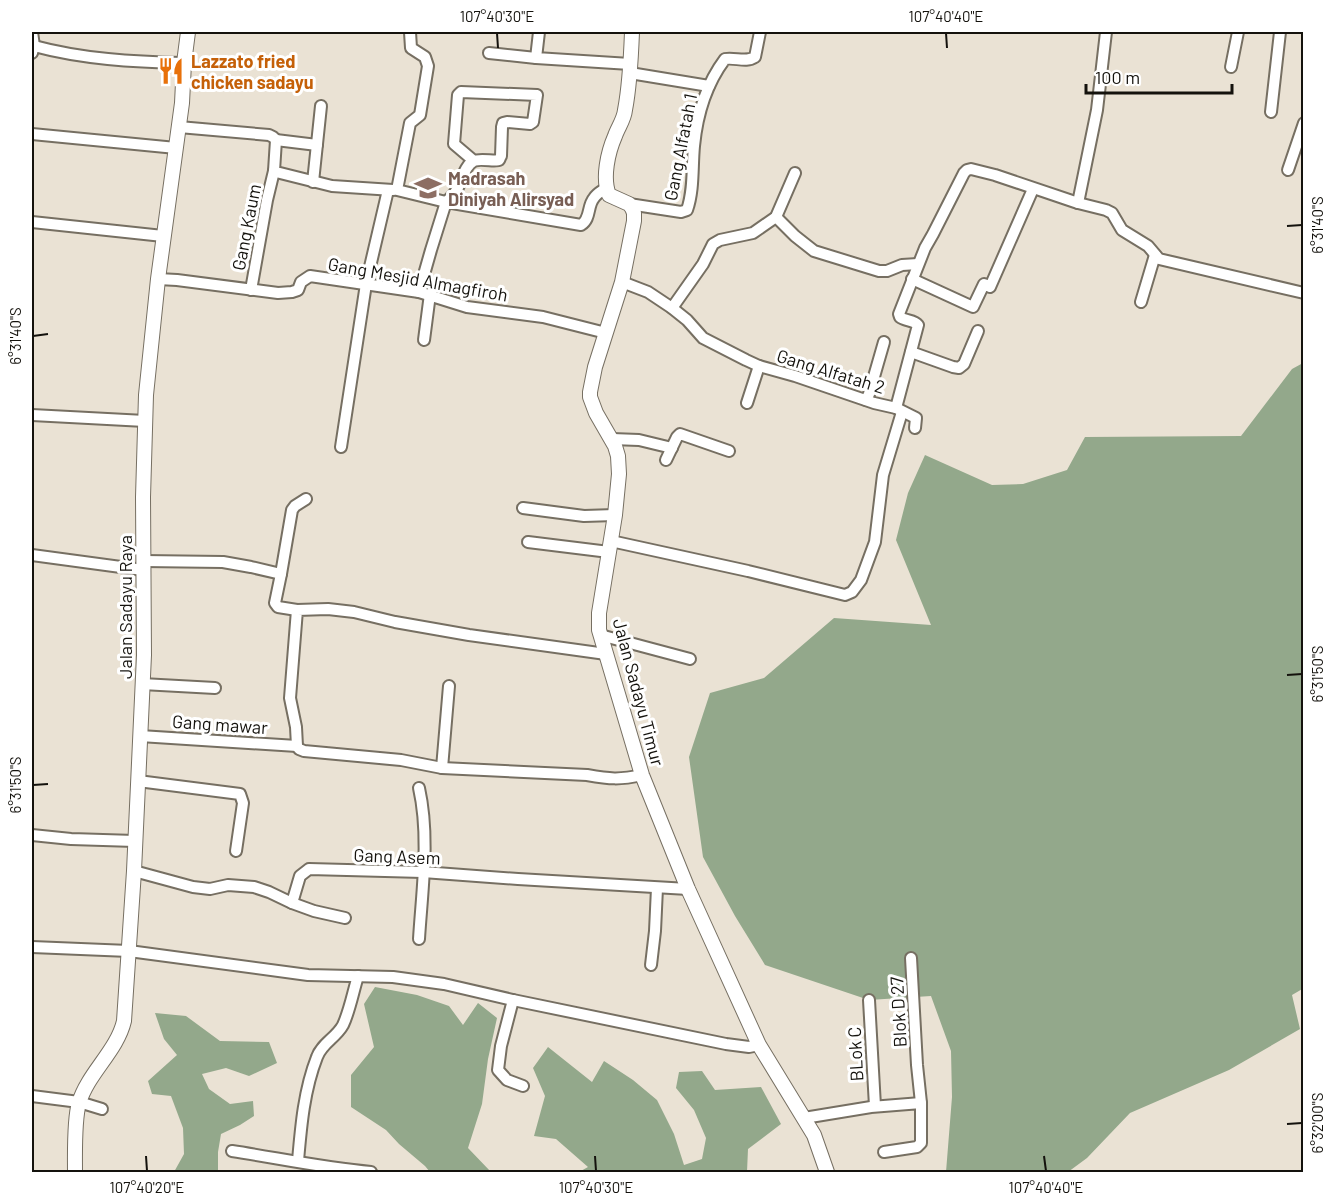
<svg xmlns="http://www.w3.org/2000/svg" width="1335" height="1204" viewBox="0 0 1335 1204" font-family="Barlow,sans-serif">
  <style>
    .forest { fill: #93a88b }
    .lines { fill: none; stroke-linecap: round; stroke-linejoin: round }
    .minor-casing { stroke: #766f62; stroke-width: 14 }
    .tertiary-casing { stroke: #766f62; stroke-width: 16 }
    .minor { stroke: #fff; stroke-width: 10 }
    .tertiary { stroke: #fff; stroke-width: 14 }
    .ticks { fill: none; stroke: #14120d; stroke-width: 2 }
    .labels { text-anchor: middle; dominant-baseline: central; stroke-width: 6; stroke-linejoin: round; paint-order: stroke }
    .food-label { font-size: 18px; font-weight: bold; fill: #c56008; stroke: #fff; text-anchor: start }
    .street-label { font-size: 18px; fill: #14120d; stroke: #fff }
    .education-label { font-size: 18px; font-weight: bold; fill: #785e54; stroke: #fff; text-anchor: start }
    .neatline { fill: none; stroke: #14120d; stroke-width: 2 }
    .ticks-label { font-size: 15px; text-anchor: middle; fill: #14120d }
  </style>
  <rect width="100%" height="100%" fill="#eae2d4"/>
  <g class="forest">
    <polygon points="1303,363 1304,988 1292,995 1300,1029 1229,1070 1130,1113 1087,1158 1068,1172 946,1172 952,1097 951,1051 931,996 869,1000 765,965 735,916 703,857 689,757 710,693 764,678 834,618 931,625 896,540 908,493 925,455 992,485 1023,484 1067,470 1085,437 1241,436 1292,369"/>
    <polygon points="375,987 417,995 449,1006 463,1025 478,1003 497,1018 488,1059 482,1104 468,1148 491,1172 430,1172 425,1166 399,1144 386,1130 351,1107 351,1075 374,1047 364,1004"/>
    <polygon points="155,1013 186,1016 220,1041 269,1042 277,1063 249,1076 226,1068 202,1074 209,1089 230,1104 253,1101 254,1116 240,1125 221,1134 218,1152 218,1172 174,1172 184,1154 183,1128 171,1096 152,1094 148,1081 177,1055 164,1039"/>
    <polygon points="548,1047 592,1082 604,1061 633,1080 657,1100 674,1134 684,1165 702,1159 706,1138 694,1110 676,1088 679,1072 702,1071 715,1090 761,1087 781,1124 748,1149 747,1172 579,1172 588,1167 556,1139 534,1136 545,1096 533,1068"/>
  </g>
  <g class="lines">
    <defs>
      <g id="minor">
        <polyline points="32,32 34,46"/>
        <polyline points="410,32 411,48 425,57 428,66 420,115 410,123 397,190 446,202 431,250 419,292"/>
        <polyline points="539,32 536,58 630,64"/>
        <path d="M32,53l2,-7c48,13 99,16 150,17"/>
        <polyline points="489,53 536,58"/>
        <polyline points="1231,67 1238,32"/>
        <polyline points="630,73 709,86"/>
        <polyline points="1271,112 1280,32"/>
        <polyline points="179,127 269,135 273,137 276,140 274,171 276,172 332,186 393,190"/>
        <polyline points="32,134 176,148"/>
        <polyline points="276,140 317,145"/>
        <polyline points="1288,170 1304,123"/>
        <polyline points="313,182 321,106"/>
        <path d="M446,202c4,-4 8,-7 10,-11 6,-9 8,-26 18,-30 6,-3 22,1 25,-1 1,-1 1,-3 2,-4l1,-29 1,-4 4,-1 23,2 3,-2 4,-27 -76,-3 -3,3 -4,49 20,17"/>
        <path d="M446,202l135,23c10,-6 6,-19 13,-27 3,-5 8,-7 12,-10"/>
        <polyline points="1078,203 1106,210 1112,213 1122,230 1148,246 1159,259 1304,293"/>
        <path d="M629,204l52,8 6,-2c7,-20 5,-43 7,-64 3,-31 13,-63 31,-87 10,-2 21,4 30,-2l5,-25"/>
        <polyline points="776,217 795,236 814,251 879,271 887,271 902,265 918,264"/>
        <polyline points="32,222 163,236"/>
        <polyline points="158,279 177,280 278,293 292,292 298,290 301,282 310,276 419,292 467,307 543,317 606,333"/>
        <polyline points="912,279 973,307 984,284 990,287 1033,189"/>
        <path d="M622,282l26,10 24,16 15,12 16,18 43,22 13,6 36,10 79,27 22,5 22,-83c-4,-5 -13,-4 -18,-8l-1,-3 26,-66 8,-14 31,-61 3,-3 4,-1 24,6 83,28 19,-93 9,-78"/>
        <polyline points="251,290 267,200 274,171"/>
        <polyline points="1141,302 1155,255"/>
        <polyline points="672,308 703,264 713,244 720,240 753,233 776,217 795,173"/>
        <polyline points="424,340 430,294"/>
        <polyline points="911,352 953,367 959,368 964,364 978,331"/>
        <polyline points="866,400 869,394 884,342"/>
        <polyline points="747,403 759,366"/>
        <polyline points="896,408 916,418 915,428"/>
        <polyline points="32,415 145,421"/>
        <polyline points="612,439 639,440 672,448"/>
        <polyline points="341,447 366,284 388,190"/>
        <polyline points="666,460 677,437 680,434 729,451"/>
        <polyline points="523,508 584,516 615,515"/>
        <polyline points="611,541 748,571 845,595 852,592 861,580 875,542 883,475 902,412"/>
        <polyline points="528,542 609,552"/>
        <polyline points="32,555 143,570"/>
        <polyline points="143,561 223,562 251,567 281,574 275,603 278,607 297,610"/>
        <polyline points="281,574 292,510 295,506 306,499"/>
        <polyline points="600,635 690,659"/>
        <path d="M606,654l-137,-19 -74,-13 -41,-10 -26,-3 -31,1 -7,88 6,29 1,19 2,3 5,2 97,9 41,8 145,7c23,4 32,5 55,0"/>
        <polyline points="142,684 215,688"/>
        <polyline points="140,736 297,746"/>
        <polyline points="442,768 449,686"/>
        <polyline points="138,781 240,794 243,803 236,851"/>
        <polyline points="32,835 71,839 135,841"/>
        <polyline points="134,871 193,887 210,889 228,885 254,887 269,892 292,903 300,876 309,869 423,872 518,879 688,889"/>
        <polyline points="292,903 314,911 345,918"/>
        <path d="M419,939c3,-49 11,-102 0,-151"/>
        <polyline points="32,947 129,951 308,975 393,977 444,984 513,1000 726,1044 749,1047 759,1045"/>
        <polyline points="911,958 917,1065 921,1103"/>
        <polyline points="651,965 655,931 657,888"/>
        <polyline points="513,1000 501,1046 498,1070 507,1080 523,1086"/>
        <polyline points="869,1000 875,1106"/>
        <polyline points="32,1096 79,1102 102,1109"/>
        <polyline points="804,1118 871,1107 921,1103 921,1143 917,1147 884,1152"/>
        <path d="M232,1151c46,7 92,17 139,21"/>
        <path d="M298,1161c3,-35 6,-71 19,-104 5,-14 19,-19 26,-32 7,-15 10,-33 15,-49"/>
      </g>
      <g id="tertiary">
        <path d="M632,32c-1,26 -2,52 -7,78 -1,10 -7,17 -10,26 -7,16 -13,42 -6,59l20,9 3,4 2,5v8l-12,61 -27,85 -5,25v5l6,16 19,33 3,10 1,18 -4,41 -16,98v17l43,145 46,114 71,156 55,90 13,37"/>
        <path d="M75,1172c0,-18 -1,-52 4,-69 9,-30 38,-52 45,-82l10,-150 10,-216 -1,-158 3,-102 12,-116 24,-176 2,-40 4,-31"/>
      </g>
    </defs>
    <use href="#minor" class="minor-casing"/>
    <use href="#tertiary" class="tertiary-casing"/>
    <use href="#minor" class="minor"/>
    <use href="#tertiary" class="tertiary"/>
  </g>
  <path class="ticks" d="M497,33l1,15M946,33l1,15M1287,226l15,-1M33,336l15,-2M1287,675l15,-1M33,785l15,-1M1287,1124l15,-1M146,1156l1,15M595,1156l1,15M1044,1156l2,15"/>
  <defs>
    <symbol id="restaurant-bare" viewBox="-9 -9 18 18"><path d="M-5-6h1v4h1v-4h1v4h1v-4h1v5L-1.5 .5V6h-2V.5L-5-1ZM5-6V6H3V1.5H1.5Q1.5-4 5-6Z" fill="#e8710a" stroke="#fff" stroke-width="2.5" paint-order="stroke"/></symbol>
    <symbol id="school-bare" viewBox="-9 -9 18 18"><path d="M0-5L7-2L0 1L-7-2ZM-4 1L0 2.5L4 1V4Q0 6-4 4Z" fill="#8d6e63" stroke="#fff" stroke-width="2.5" paint-order="stroke"/></symbol>
  </defs>
  <g fill-rule="evenodd">
    <use href="#restaurant-bare" x="152" y="52" width="38" height="38"/>
    <use href="#school-bare" x="409" y="169" width="38" height="38"/>
  </g>
  <g class="labels">
    <g class="food-label">
      <text x="191" y="61">Lazzato fried<tspan x="191" dy="21">chicken sadayu</tspan></text>
    </g>
    <g class="street-label">
      <text transform="translate(680 147) rotate(-79)">Gang Alfatah 1</text>
      <text transform="translate(246 227) rotate(-79)">Gang Kaum</text>
      <text transform="translate(418 279) rotate(10)">Gang Mesjid Almagfiroh</text>
      <text transform="translate(831 371) rotate(17)">Gang Alfatah 2</text>
      <text transform="translate(125 607) rotate(-90)">Jalan Sadayu Raya</text>
      <text transform="translate(639 692) rotate(75)">Jalan Sadayu Timur</text>
      <text transform="translate(220 724) rotate(4)">Gang mawar</text>
      <text transform="translate(397 856) rotate(2)">Gang Asem</text>
      <text transform="translate(898 1012) rotate(-93)">Blok D 27</text>
      <text transform="translate(855 1054) rotate(-93)">BLok C</text>
    </g>
    <g class="education-label">
      <text x="448" y="178">Madrasah<tspan x="448" dy="21">Diniyah Alirsyad</tspan></text>
    </g>
  </g>
  <rect width="1335" height="1204" fill="none" stroke="#ffffff" stroke-width="66"/>
  <path d="M1086 84v9h146v-9" fill="none" stroke="#14120d" stroke-width="3"/>
  <text x="1095" y="84" font-size="18" fill="#14120d" stroke="#ffffff" stroke-width="4.5" paint-order="stroke">100 m</text>
  <rect x="33" y="33" width="1269" height="1138" class="neatline"/>
  <g class="ticks-label">
    <text x="497" y="22">107°40'30"E</text>
    <text x="946" y="22">107°40'40"E</text>
    <text transform="translate(1318 225) rotate(-90)" y="5">6°31'40"S</text>
    <text transform="translate(16 336) rotate(-90)" y="5">6°31'40"S</text>
    <text transform="translate(1318 674) rotate(-90)" y="5">6°31'50"S</text>
    <text transform="translate(16 785) rotate(-90)" y="5">6°31'50"S</text>
    <text transform="translate(1318 1123) rotate(-90)" y="5">6°32'00"S</text>
    <text x="147" y="1193">107°40'20"E</text>
    <text x="596" y="1193">107°40'30"E</text>
    <text x="1046" y="1193">107°40'40"E</text>
  </g>
</svg>
